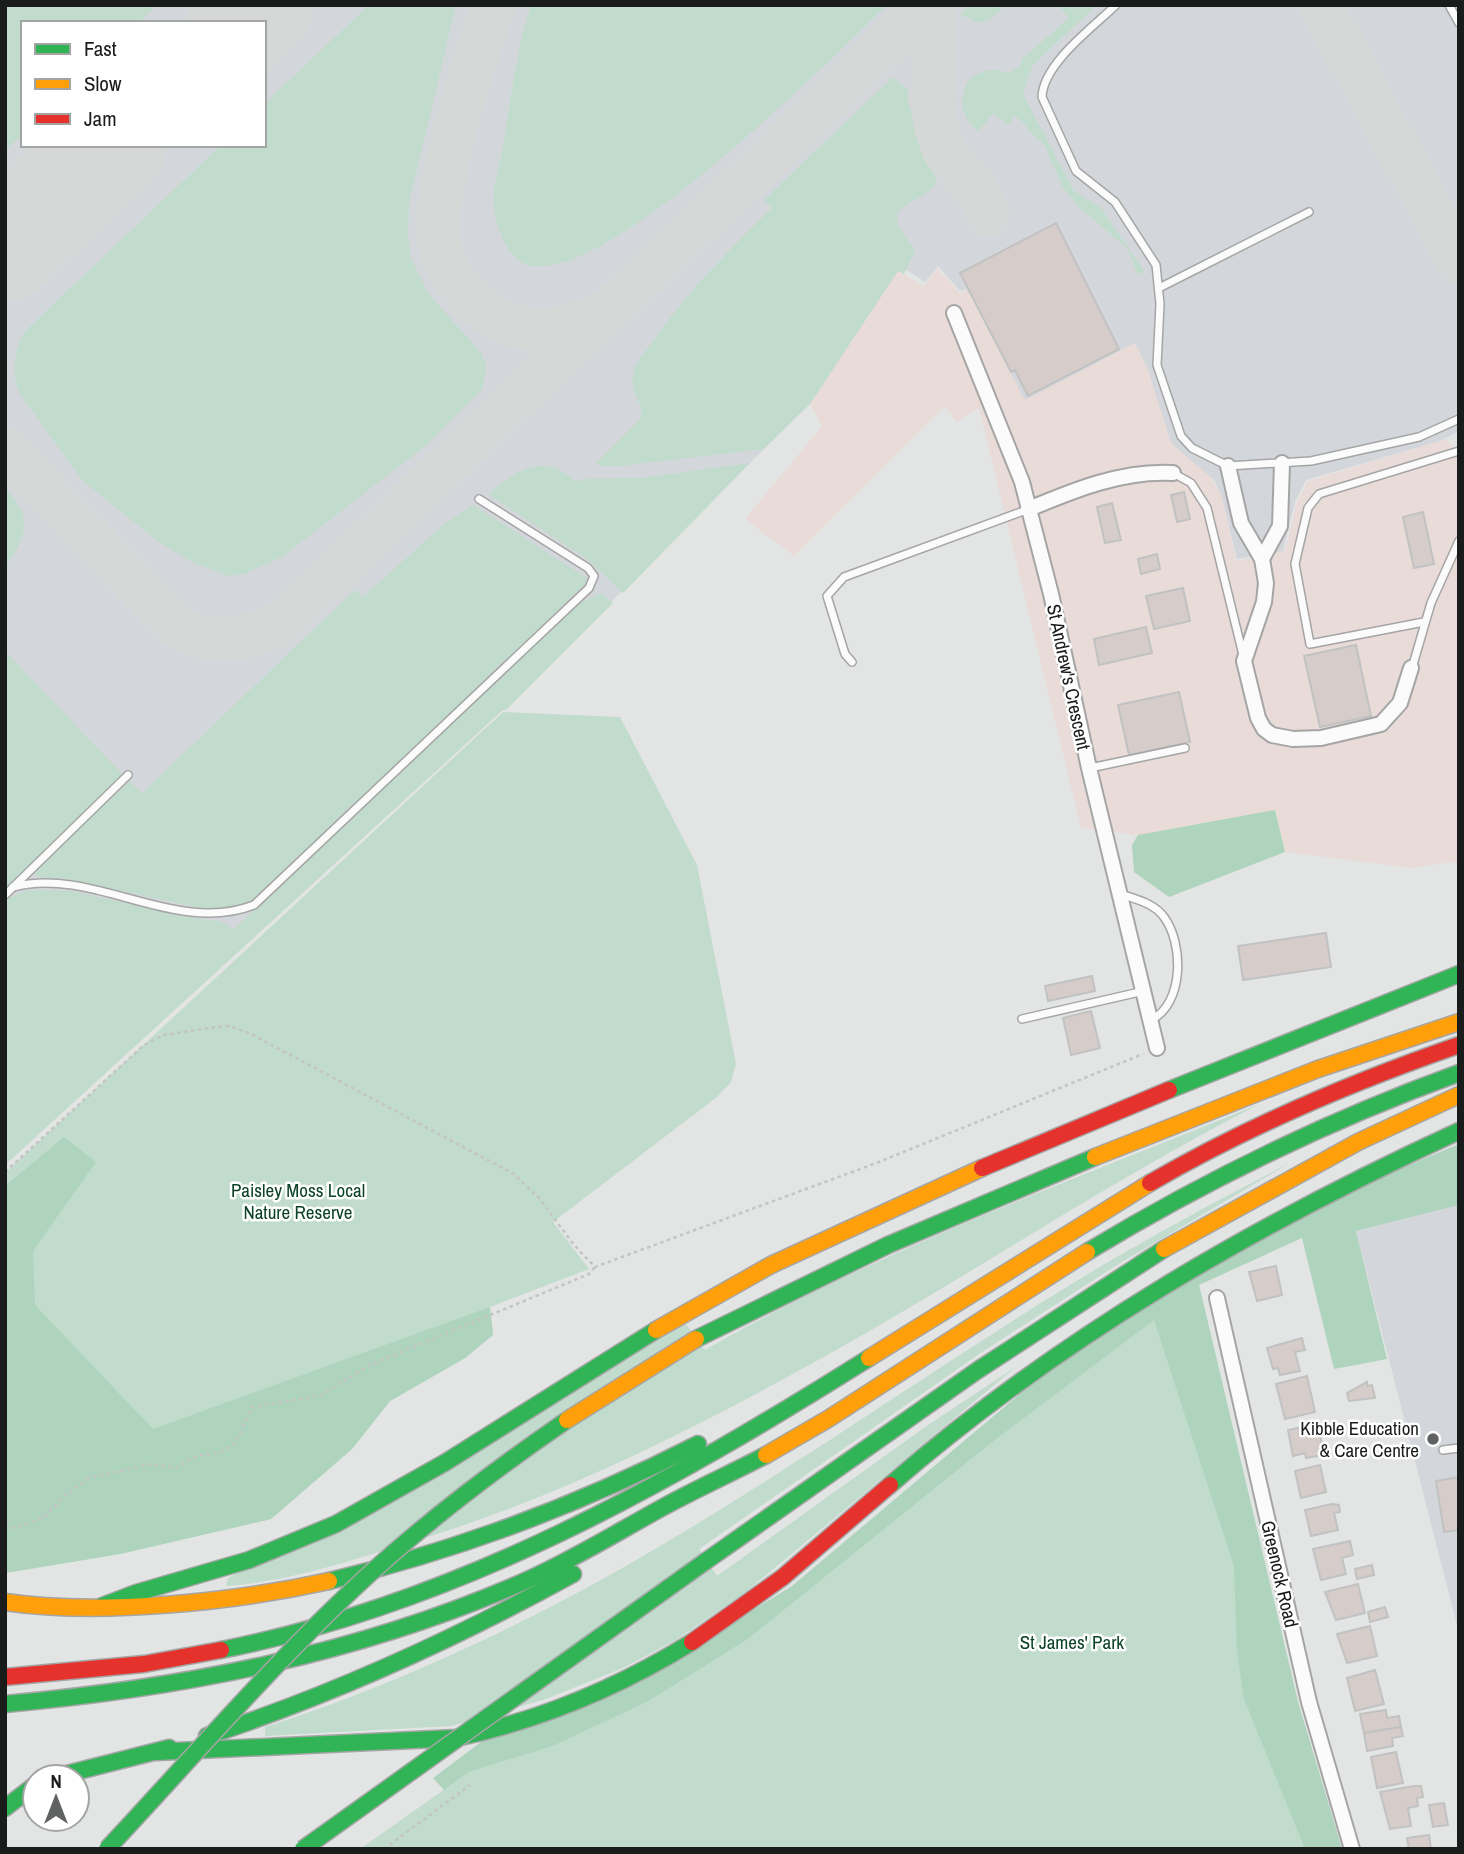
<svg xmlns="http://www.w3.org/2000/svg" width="1464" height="1854" viewBox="0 0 1464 1854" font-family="'Archivo Narrow',sans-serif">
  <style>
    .industrial { fill: #e8dbd8 }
    .built { fill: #d3d7db; fill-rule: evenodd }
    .green { fill: #c1dccc }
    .forest { fill: #aed4bd }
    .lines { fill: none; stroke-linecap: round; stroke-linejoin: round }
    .taxiway { stroke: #d6d7d7; stroke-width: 44 }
    .runway { stroke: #d6d7d7; stroke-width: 110 }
    .building { fill: #d6ccca; stroke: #c1c2c2; stroke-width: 2 }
    .lane-casing { stroke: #a5a5a5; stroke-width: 10 }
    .street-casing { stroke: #a5a5a5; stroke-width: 18 }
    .fast-casing { stroke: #a5a5a5; stroke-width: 19 }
    .slow-casing { stroke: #a5a5a5; stroke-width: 19 }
    .jam-casing { stroke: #a5a5a5; stroke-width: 19 }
    .path { stroke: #c3c4c4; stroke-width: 2.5; stroke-dasharray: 3.5 3.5; stroke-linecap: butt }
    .lane { stroke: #fbfbfb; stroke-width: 7 }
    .street { stroke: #fbfbfb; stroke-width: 14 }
    .fast { stroke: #30b455; stroke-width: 16 }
    .slow { stroke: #ff9f0a; stroke-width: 16 }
    .jam { stroke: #e5322d; stroke-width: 16 }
    .fast-bridge-casing { stroke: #a5a5a5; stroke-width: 19; stroke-linecap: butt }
    .slow-bridge-casing { stroke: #a5a5a5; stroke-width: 19; stroke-linecap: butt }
    .fast-bridge { stroke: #30b455; stroke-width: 16 }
    .slow-bridge { stroke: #ff9f0a; stroke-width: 16 }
    .poi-dot { fill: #606161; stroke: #fff; stroke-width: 2.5 }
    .labels { text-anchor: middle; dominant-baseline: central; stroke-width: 5; stroke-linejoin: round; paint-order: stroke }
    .street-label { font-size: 19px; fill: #1a1b1b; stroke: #fff }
    .park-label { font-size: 19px; fill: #0c4328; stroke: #fff }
    .poi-label { font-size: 19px; fill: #1a1b1b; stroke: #fff; text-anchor: end }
  </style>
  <rect width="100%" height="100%" fill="#e3e4e4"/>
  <polygon class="industrial" points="937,269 960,293 969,289 1135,343 1148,371 1222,497 1236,561 1285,551 1297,502 1308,481 1446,439 1459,457 1459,861 1412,868 1285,852 1275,811 1138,835 1081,828 979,408 957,422 945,406 794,556 745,519 822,426 810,404 898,270 923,287"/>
  <g class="built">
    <path d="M5,5h1454v426l-19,10 -134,39 -11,22 -12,49 -46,8 -15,-62 -8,-17 -43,-37 -23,-73 -13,-27 -110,57 -58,-111 -7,2 -22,-25 -13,16 -25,-16 -136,183 -152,152 -607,563zM23,23h241v122h-241z"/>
    <polygon points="1459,1205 1459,1633 1356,1231"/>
  </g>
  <g class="green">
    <polygon points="5,5 157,5 138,23 23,23 23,134 5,150"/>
    <path d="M369,5h87l-47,198 -1,34 3,21 17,35 54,61 4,12 -4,23 -58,58 -141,109 -39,18 -15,2 -35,-13 -34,-20 -77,-62 -64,-88c-8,-21 -5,-41 5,-61l197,-187h43v-41z"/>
    <path d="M531,5h356c-60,57 -279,280 -359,260 -21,-6 -31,-37 -34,-56 -3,-19 6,-45 9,-63 8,-47 13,-95 28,-141z"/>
    <polygon points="969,5 1006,5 991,18 978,23 960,14"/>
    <path d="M1058,5h39l-65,61 -9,28 51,97 27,17 43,63 -6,4 -11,-27 -48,-41 -16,-19 -18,-42 -19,-18 1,-2 -12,-10 -7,9 -14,-12 -16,18c-18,-14 -20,-33 -8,-53 14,-8 25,-12 39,-4l11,-9 3,-7 46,-40z"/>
    <path d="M893,77l16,14 -1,12 29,79c-9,16 -30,17 -40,32l1,12 17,25 -11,23 -6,-3 -88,133 -46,45 -145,17h-17l-6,-3 45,-45c3,-16 -13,-26 -7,-46 3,-12 13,-22 20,-32 34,-49 75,-90 118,-132l-8,-8z"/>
    <path d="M750,463l-127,130 -36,-34 -99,-65c32,-25 53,-42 89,-12l4,-3 60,-1z"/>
    <path d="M5,488c30,30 21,48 0,80z"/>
    <polygon points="473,505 587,578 584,585 253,902 228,909 205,909 67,879 38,877 33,872 128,780 142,793 355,590 363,597 443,525"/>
    <polygon points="602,593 613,603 506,710 503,710 5,1165 5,900 27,890 71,891 198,919 220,921 234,929 579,603"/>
    <polygon points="5,651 123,775 5,889"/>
    <polygon points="503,712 620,717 697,865 736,1064 731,1082 717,1097 553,1222 589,1269 490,1307 493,1335 465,1358 390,1401 352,1449 271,1519 120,1554 5,1573 5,1173"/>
    <path d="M1260,1104c-136,69 -262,153 -394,229 -147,84 -299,163 -461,211 -62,19 -115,37 -179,42l2,-8 457,-255 20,27c173,-100 370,-171 555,-246z"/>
    <path d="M1288,1164l-171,101 -132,85 -286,199 18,27 211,-151 89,-59 -270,225 -71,49 -53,28 -77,31 -95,27 -186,10v-9c128,-40 274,-109 390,-178 135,-79 264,-170 397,-253 77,-48 156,-91 236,-132z"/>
    <polygon points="1199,1285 1298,1702 1342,1849 360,1849 469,1772 553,1746 647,1702 748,1639 990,1444"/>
  </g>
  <g class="forest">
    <polygon points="1275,810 1285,852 1169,897 1134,872 1132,845 1138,835"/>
    <polygon points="64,1137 96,1162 33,1251 35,1305 153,1429 490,1307 493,1335 465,1358 390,1401 352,1449 271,1519 120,1554 5,1573 5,1186"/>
    <polygon points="1459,1144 1459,1205 1356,1231 1387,1359 1334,1369 1302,1238 1199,1285 1298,1702 1342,1849 1305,1849 1244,1699 1237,1651 1234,1566 1154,1320 990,1444 748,1639 647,1702 553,1746 469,1772 444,1790 433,1778 481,1742 678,1656 792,1586 1028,1387 1159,1296 1345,1192"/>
  </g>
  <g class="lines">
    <g class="taxiway">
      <path d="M494,5c-18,45 -64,194 -55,238 6,31 28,58 56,74 35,20 72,14 106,-3"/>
      <polyline points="934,5 935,78 932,97 936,127 945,152 977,191 988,215"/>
      <polyline points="1321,5 1459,262"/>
      <path d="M5,448l170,177c40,24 66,15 106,-1l647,-619"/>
    </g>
    <g class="runway">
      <polyline points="240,23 258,5"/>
      <polyline points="5,246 111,145"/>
    </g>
  </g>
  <g class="building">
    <polygon points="1056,223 1119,349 1028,396 1015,370 1011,372 960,273"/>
    <polygon points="1184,492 1190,519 1177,522 1171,495"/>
    <polygon points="1112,503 1121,540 1105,543 1097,507"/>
    <polygon points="1423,512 1434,564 1414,568 1403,517"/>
    <polygon points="1157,554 1160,569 1141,574 1138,559"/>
    <polygon points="1183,588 1190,621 1154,629 1146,596"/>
    <polygon points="1146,627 1152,653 1099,665 1094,639"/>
    <polygon points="1356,645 1371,716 1320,727 1304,656"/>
    <polygon points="1179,692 1190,742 1129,755 1118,705"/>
    <polygon points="1326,933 1331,967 1243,980 1238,946"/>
    <polygon points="1092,976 1095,991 1048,1001 1045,986"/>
    <polygon points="1091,1011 1100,1048 1071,1055 1063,1018"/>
    <polygon points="1276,1266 1282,1295 1257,1301 1249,1272"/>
    <polygon points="1302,1338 1305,1350 1295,1352 1300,1371 1280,1375 1278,1368 1273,1369 1267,1348"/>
    <polygon points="1307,1376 1315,1412 1285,1419 1276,1384"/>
    <polygon points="1367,1382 1367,1386 1372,1385 1375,1398 1349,1401 1347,1393"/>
    <polygon points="1318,1424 1324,1455 1306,1458 1305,1453 1293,1456 1288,1430"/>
    <polygon points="1320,1465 1326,1492 1301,1498 1295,1471"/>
    <polygon points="1459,1477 1459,1530 1444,1532 1436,1481"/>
    <polygon points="1332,1504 1339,1505 1340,1512 1334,1513 1338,1530 1311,1536 1305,1510"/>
    <polygon points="1350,1541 1353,1555 1342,1558 1346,1574 1321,1580 1313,1549"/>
    <polygon points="1372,1565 1374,1575 1357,1579 1355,1569"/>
    <polygon points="1358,1584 1365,1613 1336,1620 1325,1592"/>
    <polygon points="1385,1607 1388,1617 1370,1622 1368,1612"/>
    <polygon points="1370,1626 1377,1656 1347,1663 1337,1634"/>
    <polygon points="1375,1670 1384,1704 1355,1711 1347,1678"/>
    <polygon points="1386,1710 1387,1718 1399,1716 1401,1727 1364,1733 1360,1714"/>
    <polygon points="1401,1727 1403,1736 1392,1738 1393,1746 1367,1751 1364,1733"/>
    <polygon points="1396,1752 1403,1783 1377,1788 1371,1757"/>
    <polygon points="1414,1786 1421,1786 1423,1797 1417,1798 1418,1806 1408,1808 1411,1826 1390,1829 1380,1792"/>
    <polygon points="1444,1803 1448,1825 1433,1827 1429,1805"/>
    <polygon points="1429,1835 1431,1849 1409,1849 1407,1838"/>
  </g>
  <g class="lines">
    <defs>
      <g id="lane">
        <path d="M1116,5c-24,23 -73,59 -74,92l34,74 39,31 41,63 4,39 -3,61 24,71 11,12 36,18 83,-5 108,-24 40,-18"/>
        <polyline points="1449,5 1459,23"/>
        <polyline points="1159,288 1309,212"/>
        <polyline points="1173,473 1191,483 1207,508 1243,655"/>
        <polyline points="1424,622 1310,644 1295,564 1308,508 1319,494 1459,451"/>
        <polyline points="852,662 845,654 827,596 844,577 1029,509"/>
        <polyline points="1412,668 1431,603 1459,541"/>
        <polyline points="1090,768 1185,748"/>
        <path d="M13,887c81,-21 161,49 241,18l335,-317 5,-12 -6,-8 -109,-69"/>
        <path d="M1121,894c16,6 33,9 43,23 20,27 20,87 -13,103"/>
        <polyline points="5,895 128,775"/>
        <polyline points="1022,1019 1144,991"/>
        <polyline points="1443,1450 1459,1448"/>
      </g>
      <g id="street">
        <polyline points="954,313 1022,482 1051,594 1089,768 1157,1048"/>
        <polyline points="1228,466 1241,523 1262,559 1266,583 1264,602 1244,661 1258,718 1264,729 1272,735 1293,739 1321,738 1381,724 1400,703 1411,668"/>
        <path d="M1029,509c45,-19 94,-39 144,-36"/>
        <polyline points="1262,559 1280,526 1282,463"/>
        <polyline points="1217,1298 1309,1702 1352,1849"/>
      </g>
      <g id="fast">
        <polyline points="1169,1090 1459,974"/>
        <path d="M1087,1252c119,-72 242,-132 372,-179"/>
        <polyline points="696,1339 888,1245 1095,1157"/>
        <path d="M890,1485c170,-148 365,-260 569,-354"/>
        <polyline points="706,1561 978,1370 1164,1249"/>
        <path d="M329,1581c130,-31 250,-76 369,-137"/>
        <polyline points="102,1606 136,1593 249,1560 336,1524 446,1462 656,1330"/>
        <path d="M221,1650c237,-47 446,-165 648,-292"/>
        <path d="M5,1704c178,-16 353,-50 518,-122 50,-22 96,-51 144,-77 33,-18 67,-33 99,-50"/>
        <path d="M207,1736c128,-42 248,-97 366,-162"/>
        <path d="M156,1752l300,-14c85,-18 162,-50 236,-96"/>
        <polyline points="55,1777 169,1748"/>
        <polyline points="5,1808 35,1785"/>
      </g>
      <g id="slow">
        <polyline points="1095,1157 1318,1069 1459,1022"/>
        <polyline points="1164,1249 1358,1142 1459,1095"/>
        <polyline points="656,1330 771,1265 982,1168"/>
        <polyline points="869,1358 1150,1183"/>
        <polyline points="766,1455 828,1419 1087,1252"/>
        <path d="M5,1602c95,14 230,0 324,-21"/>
      </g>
      <g id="jam">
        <polyline points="982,1168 1169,1090"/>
        <path d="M1150,1183c98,-57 202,-101 309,-138"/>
        <polyline points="692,1642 783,1577 890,1485"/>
        <polyline points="5,1677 144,1664 221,1650"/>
      </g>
    </defs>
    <use href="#lane" class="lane-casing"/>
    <use href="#street" class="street-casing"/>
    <use href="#fast" class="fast-casing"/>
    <use href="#slow" class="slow-casing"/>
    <use href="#jam" class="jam-casing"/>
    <g class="path">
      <polyline points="5,1172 144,1045 163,1035 216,1027 229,1026 249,1033 514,1174 539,1198 574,1245 595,1267 879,1162 1143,1054"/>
      <polyline points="5,1526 16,1528 44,1517 66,1495 89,1478 151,1464 176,1468 197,1456 221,1452 235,1444 252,1407 319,1396 370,1365 589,1274 595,1267"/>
      <polyline points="384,1849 470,1785"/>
    </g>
    <use href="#lane" class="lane"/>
    <use href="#street" class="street"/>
    <use href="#fast" class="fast"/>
    <use href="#slow" class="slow"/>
    <use href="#jam" class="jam"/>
    <defs>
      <g id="fast-bridge">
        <path d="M107,1849c88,-94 172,-193 268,-280 60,-54 125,-103 192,-149"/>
        <polyline points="303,1849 706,1561"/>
      </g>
      <polyline id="slow-bridge" points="567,1420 696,1339"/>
    </defs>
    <use href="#fast-bridge" class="fast-bridge-casing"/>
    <use href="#slow-bridge" class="slow-bridge-casing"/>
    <use href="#fast-bridge" class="fast-bridge"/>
    <use href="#slow-bridge" class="slow-bridge"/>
  </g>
  <circle class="poi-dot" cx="1433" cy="1439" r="7"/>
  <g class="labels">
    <g class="street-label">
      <text transform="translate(1069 677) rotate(78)">St Andrew's Crescent</text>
      <text transform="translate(1280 1574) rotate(77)">Greenock Road</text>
    </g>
    <g class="park-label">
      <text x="298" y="1190">Paisley Moss Local<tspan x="298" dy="22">Nature Reserve</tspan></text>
      <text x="1072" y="1642">St James' Park</text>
    </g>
    <g class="poi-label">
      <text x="1419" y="1428">Kibble Education<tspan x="1419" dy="22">&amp; Care Centre</tspan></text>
    </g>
  </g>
  <rect width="1464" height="1854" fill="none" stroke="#1a1b1b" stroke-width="14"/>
  <rect x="21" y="21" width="245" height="126" fill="#ffffff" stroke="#a3a4a4" stroke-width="2"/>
  <rect x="35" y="44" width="35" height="10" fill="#30b455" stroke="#a3a4a4" stroke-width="2"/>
  <text x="84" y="56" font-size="21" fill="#1a1b1b">Fast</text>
  <rect x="35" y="79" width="35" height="10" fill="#ff9f0a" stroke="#a3a4a4" stroke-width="2"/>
  <text x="84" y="91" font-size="21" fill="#1a1b1b">Slow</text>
  <rect x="35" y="114" width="35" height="10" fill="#e5322d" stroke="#a3a4a4" stroke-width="2"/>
  <text x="84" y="126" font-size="21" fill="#1a1b1b">Jam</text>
  <g transform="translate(56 1798)"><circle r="33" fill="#ffffff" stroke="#a3a4a4" stroke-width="2"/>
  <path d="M0-5L12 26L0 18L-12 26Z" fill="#606161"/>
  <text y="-10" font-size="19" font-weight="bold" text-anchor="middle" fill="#1a1b1b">N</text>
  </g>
</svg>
